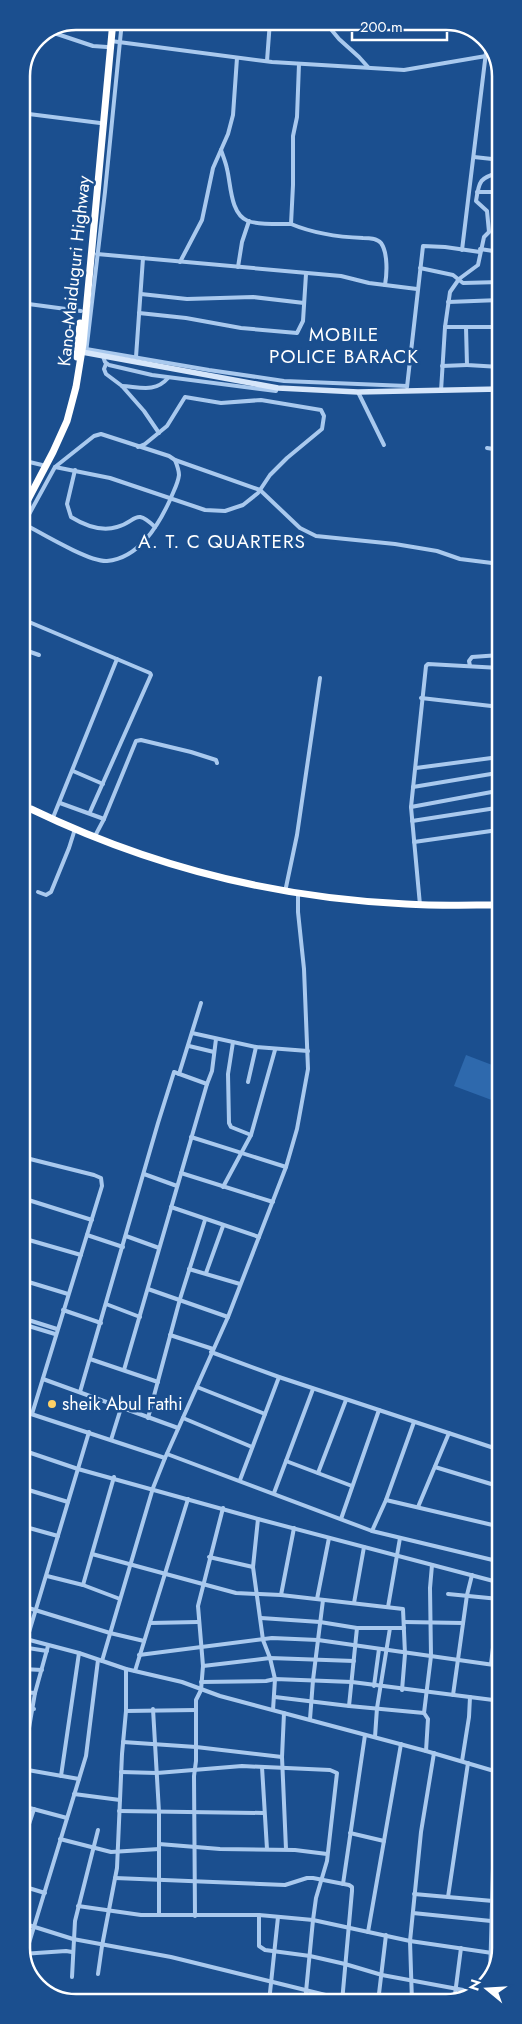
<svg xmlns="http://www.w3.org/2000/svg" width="522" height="2024" viewBox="0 0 522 2024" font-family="Jost,sans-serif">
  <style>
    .green { fill: #2e69ad }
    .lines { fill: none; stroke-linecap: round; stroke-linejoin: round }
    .street { stroke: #a9c9ee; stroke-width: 4 }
    .secondary { stroke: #d6e6fa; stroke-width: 5.5 }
    .highway { stroke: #fff; stroke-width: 7 }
    .poi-dot { fill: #ffd166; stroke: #1b4f8f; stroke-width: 2 }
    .labels { text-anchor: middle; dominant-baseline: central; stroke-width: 5; stroke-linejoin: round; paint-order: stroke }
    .street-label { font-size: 18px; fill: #fff; stroke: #1b4f8f }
    .poi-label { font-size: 18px; fill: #fff; stroke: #1b4f8f; text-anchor: start }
    .neighbourhood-label { font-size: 19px; letter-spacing: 1px; fill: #fff; stroke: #1b4f8f }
    .rim { fill: none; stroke: #fff; stroke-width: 2.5 }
  </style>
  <rect width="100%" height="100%" fill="#1b4f8f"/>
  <polygon class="green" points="466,1055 500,1068 500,1094 497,1102 454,1086"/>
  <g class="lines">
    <g class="street">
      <polyline points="325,22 339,39 359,57 368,67"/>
      <polyline points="51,32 93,46 107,47"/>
      <polyline points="111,41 272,62 404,70 486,56"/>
      <polyline points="267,61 270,21"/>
      <polyline points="21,113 100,123"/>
      <path d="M221,150c2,6 5,13 6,19 4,15 3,45 21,52 10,4 32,3 43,3l2,-39v-49l4,-19 2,-53"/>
      <polyline points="474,157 492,159 495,157 500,132"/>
      <polyline points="477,192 500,192"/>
      <path d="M291,224c24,10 46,13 72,14 6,0 14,0 18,5 7,10 6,31 4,42"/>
      <polyline points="480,249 500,252"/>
      <polyline points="462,250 487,44"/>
      <polyline points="97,254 341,276 369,283 417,289"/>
      <polyline points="180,262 202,220 213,168 228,134 233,115 237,58"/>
      <polyline points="238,267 242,242 249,221"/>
      <polyline points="420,268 453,275 463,283 500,282"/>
      <polyline points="141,294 187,299 253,297 304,303"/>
      <polyline points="448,302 500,300"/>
      <polyline points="21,303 81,311"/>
      <polyline points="139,313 186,318 241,328 297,333 303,321 306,274"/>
      <polyline points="445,327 500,327"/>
      <polyline points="466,327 467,365 500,367"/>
      <polyline points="86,349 209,370 284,381 407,386"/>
      <polyline points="86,353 105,192 122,21"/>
      <polyline points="103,356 105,362 109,365 152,375 276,391"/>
      <polyline points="136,357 143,258"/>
      <polyline points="106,364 104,369 106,374 122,386 144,411 159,433"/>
      <polyline points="442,366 467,365"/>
      <path d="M122,386c18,1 33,7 46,-8"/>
      <polyline points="407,387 423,246 445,247 480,252"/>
      <polyline points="494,389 496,282 500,250"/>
      <path d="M441,391l4,-64 5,-35 9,-13 19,-14 6,-28 5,-5 -2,-21 -11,-10c3,-21 4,-23 24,-29"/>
      <polyline points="358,392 384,445"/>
      <polyline points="487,448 500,450"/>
      <polyline points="21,460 42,465"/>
      <polyline points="55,467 110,478 205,510 225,511 243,505 258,493 270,475 287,458 322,429 324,416 321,410 261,400 221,403 185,397 167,426 145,444 138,447"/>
      <path d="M75,470l-8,34 4,13c13,8 30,15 46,10 20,-5 17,-20 38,0"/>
      <path d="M24,524c17,9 65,38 83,37 32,-3 51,-35 63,-61 3,-8 8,-16 9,-25 0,-5 -2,-10 -4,-15"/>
      <polyline points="21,529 55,467 94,436 101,434 169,456 175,460 260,490 300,528 316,536 395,544 437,551 460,559 500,564"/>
      <polyline points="22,619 150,673 151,675 90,812"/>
      <polyline points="22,649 39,655"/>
      <polyline points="470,666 469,661 472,657 500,655"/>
      <polyline points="421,698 500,707"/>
      <polyline points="500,738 496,808 500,862"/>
      <polyline points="416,768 499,757"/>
      <polyline points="73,771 103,784"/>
      <polyline points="413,787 497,773"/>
      <polyline points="60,803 104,819"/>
      <polyline points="411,807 497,791"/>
      <polyline points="52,820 117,659"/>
      <polyline points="412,821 496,808"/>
      <polyline points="95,836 104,819 136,741 141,740 191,752 216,760 217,763"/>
      <polyline points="414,842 498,830"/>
      <polyline points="38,892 46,895 51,892 69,848 75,829"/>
      <polyline points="285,892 297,835 320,678"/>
      <polyline points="420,905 411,807 426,666 428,664 500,668"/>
      <polyline points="192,1033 256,1047 308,1051"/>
      <polyline points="233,1042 228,1074 229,1123 231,1127 251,1135"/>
      <polyline points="189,1046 214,1052"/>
      <polyline points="179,1074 201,1003"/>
      <polyline points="248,1082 256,1047"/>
      <polyline points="207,1084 212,1071 216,1039"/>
      <polyline points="191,1137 286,1167"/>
      <polyline points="22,1157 94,1175 101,1178 102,1186 32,1414"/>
      <polyline points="181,1173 273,1202"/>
      <polyline points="144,1174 177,1186"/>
      <polyline points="223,1187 251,1135 275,1050"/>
      <polyline points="22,1198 92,1220"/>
      <polyline points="171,1207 259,1237"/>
      <polyline points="87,1235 123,1247"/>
      <polyline points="126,1236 159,1248"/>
      <polyline points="22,1238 81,1255"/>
      <polyline points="189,1269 240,1284"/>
      <polyline points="206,1273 223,1226"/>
      <polyline points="22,1280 68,1294"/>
      <polyline points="148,1289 228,1317"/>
      <polyline points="106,1304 140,1317"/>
      <polyline points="63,1310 101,1323"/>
      <polyline points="22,1318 57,1329"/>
      <polyline points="22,1324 55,1334"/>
      <polyline points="170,1335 213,1349"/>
      <polyline points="211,1352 279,1377 500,1450"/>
      <polyline points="90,1359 158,1382"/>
      <polyline points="43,1379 178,1428"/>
      <polyline points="197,1387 265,1414"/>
      <polyline points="80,1392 158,1123 174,1072 207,1084 124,1370"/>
      <polyline points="22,1411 165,1458"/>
      <polyline points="148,1418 180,1299 205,1220"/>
      <polyline points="183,1418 252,1447"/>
      <polyline points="111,1440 121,1408"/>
      <polyline points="22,1450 78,1469 258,1519 501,1583"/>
      <polyline points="167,1454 372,1531 501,1562"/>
      <polyline points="286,1461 352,1486"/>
      <polyline points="435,1467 501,1487"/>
      <polyline points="318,1473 346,1400"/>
      <polyline points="240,1480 279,1377"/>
      <polyline points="22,1488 68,1502"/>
      <polyline points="274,1493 313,1389"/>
      <polyline points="386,1500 501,1527"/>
      <polyline points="418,1507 449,1433"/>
      <polyline points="258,1519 253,1567 263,1640 270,1658 275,1679 273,1710"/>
      <polyline points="341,1519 379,1410"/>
      <polyline points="22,1526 58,1536"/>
      <polyline points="372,1531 386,1500 414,1422"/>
      <polyline points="22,1534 24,1526"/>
      <polyline points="92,1554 236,1593 281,1595 403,1609 405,1654 402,1690"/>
      <polyline points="209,1557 253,1567"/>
      <polyline points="47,1576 83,1585 120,1599"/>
      <polyline points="83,1585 114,1477"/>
      <polyline points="448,1594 499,1599 491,1664"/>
      <polyline points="281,1595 294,1528"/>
      <polyline points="317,1599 329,1538"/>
      <polyline points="354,1603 364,1547"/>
      <polyline points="22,1606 110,1633 144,1641"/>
      <polyline points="388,1607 400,1538"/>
      <polyline points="261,1618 320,1622 357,1628 404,1628"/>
      <polyline points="404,1622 463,1623"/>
      <polyline points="150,1623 198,1622"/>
      <polyline points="22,1638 79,1653 126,1669 182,1682 220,1696 426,1751 501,1773"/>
      <polyline points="27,1639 89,1432"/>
      <polyline points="48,1646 35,1693 22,1769 79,1779"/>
      <polyline points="22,1649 28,1648 47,1651"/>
      <polyline points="139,1655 272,1638 318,1640 501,1666"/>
      <polyline points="102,1661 153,1488 165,1458 228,1317 286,1167 297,1129 308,1069 304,969 298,912 298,893"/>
      <polyline points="203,1666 270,1658 354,1661"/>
      <polyline points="22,1669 42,1670"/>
      <polyline points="135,1671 188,1499"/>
      <polyline points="201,1682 266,1681 275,1679 352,1682 501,1701"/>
      <polyline points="374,1686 379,1649"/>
      <polyline points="22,1692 35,1693"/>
      <polyline points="453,1695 467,1595 472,1575"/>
      <polyline points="275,1697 349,1706 424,1713"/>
      <polyline points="349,1706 357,1628"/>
      <polyline points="22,1709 34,1709"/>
      <polyline points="153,1709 159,1812 159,1915"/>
      <polyline points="126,1711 196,1710"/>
      <polyline points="284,1713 282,1757 286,1849"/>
      <polyline points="310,1719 313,1680 323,1600"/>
      <polyline points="375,1737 377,1708 390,1628"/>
      <polyline points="123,1742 196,1747 282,1757"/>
      <polyline points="426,1751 428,1719 424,1713 431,1656 430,1588 432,1565"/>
      <polyline points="462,1761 469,1717 470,1697"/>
      <polyline points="262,1767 267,1849"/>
      <polyline points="121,1772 157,1773 242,1766 330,1770 337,1773 327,1861 316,1898 313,1920 305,2002"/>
      <polyline points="61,1776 79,1653"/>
      <polyline points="74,1794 120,1800"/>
      <polyline points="22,1806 67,1818"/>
      <polyline points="119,1811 264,1813"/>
      <polyline points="350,1833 384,1841"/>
      <polyline points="60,1839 111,1852 159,1849"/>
      <polyline points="159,1844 220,1849 295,1850 327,1854"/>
      <polyline points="22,1845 34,1809"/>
      <polyline points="115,1878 285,1885 307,1878 313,1878 349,1885 352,1887 352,1891 342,2002"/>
      <polyline points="343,1884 365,1735"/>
      <polyline points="22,1886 45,1893"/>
      <polyline points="414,1894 493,1901"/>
      <polyline points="448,1897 468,1763"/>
      <polyline points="78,1906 141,1915 259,1915 313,1920 410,1941 499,1954"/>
      <polyline points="413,1913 491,1921"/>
      <polyline points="259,1915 259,1946 265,1950 310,1956 345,1964 382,1975 474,1992"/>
      <polyline points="195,1916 194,1776 196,1761 196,1700 201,1690 203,1666 198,1606 223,1508"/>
      <polyline points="22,1923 73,1939 171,1957 354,2002"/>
      <polyline points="368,1932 401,1744"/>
      <polyline points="26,1953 86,1756 98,1660"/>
      <polyline points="22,1954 66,1951 72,1952"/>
      <polyline points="98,1974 102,1946 117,1868 122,1754 126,1711 126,1669"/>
      <polyline points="72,1977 75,1921 98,1830"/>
      <polyline points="490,1978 494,1831 501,1795"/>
      <polyline points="269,2002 278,1917"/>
      <polyline points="378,2002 386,1935"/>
      <polyline points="412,2002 410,1941 421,1832 434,1753"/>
      <polyline points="454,2002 461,1948"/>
    </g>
    <polyline class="secondary" points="82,352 278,388 358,392 500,389"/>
    <g class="highway">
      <polyline points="77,357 80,323"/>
      <polyline points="21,513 53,452 67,421 76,387 83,344 113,21"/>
      <path d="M22,808l9,1c118,57 244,89 375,95 31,2 63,1 94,1"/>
    </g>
  </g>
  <circle class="poi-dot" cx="52" cy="1404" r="5"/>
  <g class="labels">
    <g class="street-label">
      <text transform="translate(74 271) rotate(-84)">Kano-Maiduguri Highway</text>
    </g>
    <g class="poi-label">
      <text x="62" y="1404">sheik Abul Fathi</text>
    </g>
    <g class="neighbourhood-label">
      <text x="344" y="334">MOBILE<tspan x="344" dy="22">POLICE BARACK</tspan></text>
      <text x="222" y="541">A. T. C QUARTERS</text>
    </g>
  </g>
  <path d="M0 0H522V2024H0ZM76 30H446A46 46 0 0 1 492 76V1948A46 46 0 0 1 446 1994H76A46 46 0 0 1 30 1948V76A46 46 0 0 1 76 30Z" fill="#1b4f8f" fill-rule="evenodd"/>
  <path class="rim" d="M76 30H446A46 46 0 0 1 492 76V1948A46 46 0 0 1 446 1994H76A46 46 0 0 1 30 1948V76A46 46 0 0 1 76 30Z"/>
  <g transform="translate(487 1989) rotate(288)" stroke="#1b4f8f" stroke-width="4" paint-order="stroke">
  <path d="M0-4L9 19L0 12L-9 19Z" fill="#ffffff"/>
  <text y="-8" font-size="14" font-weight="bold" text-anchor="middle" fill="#ffffff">N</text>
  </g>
  <path d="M352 32v8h95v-8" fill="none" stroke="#ffffff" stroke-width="2.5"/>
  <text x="360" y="32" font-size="15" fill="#ffffff" stroke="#1b4f8f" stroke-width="4" paint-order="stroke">200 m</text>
</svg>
